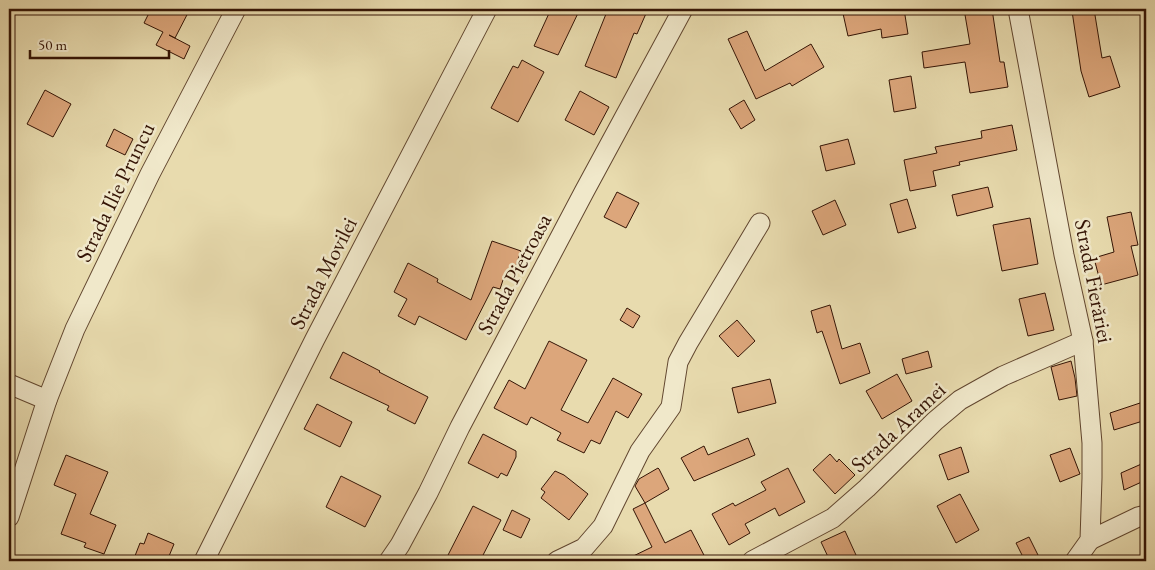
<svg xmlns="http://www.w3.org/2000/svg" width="1155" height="570" viewBox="0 0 1155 570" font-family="'EB Garamond',serif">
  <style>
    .building { fill: #dca67b; stroke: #341405 }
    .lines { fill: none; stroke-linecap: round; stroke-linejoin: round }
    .minor-casing { stroke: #61462f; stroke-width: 21 }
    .minor { stroke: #f0e8ca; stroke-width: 19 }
    .labels { text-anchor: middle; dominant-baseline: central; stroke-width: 5; stroke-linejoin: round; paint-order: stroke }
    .street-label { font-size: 22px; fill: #341405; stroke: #f0e8ca }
  </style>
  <rect width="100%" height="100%" fill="#e8dbae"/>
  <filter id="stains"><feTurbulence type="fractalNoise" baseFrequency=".004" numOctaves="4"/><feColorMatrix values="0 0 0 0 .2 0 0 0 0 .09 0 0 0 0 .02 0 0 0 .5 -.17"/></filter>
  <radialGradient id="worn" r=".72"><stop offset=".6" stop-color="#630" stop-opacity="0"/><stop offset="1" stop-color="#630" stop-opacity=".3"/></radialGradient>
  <g class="building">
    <polygon points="151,9 190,9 175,38 169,35 190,46 184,59 156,45 163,32 144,23"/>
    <polygon points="551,9 580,9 558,55 534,46"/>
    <polygon points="608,9 648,9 637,34 634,33 616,78 585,66"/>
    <polygon points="842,9 904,9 908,34 882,38 881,29 848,36"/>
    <polygon points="964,9 992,9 1000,62 1004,62 1008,87 970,93 965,62 924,68 922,52 970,44"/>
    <polygon points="1088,9 1094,9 1102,58 1110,56 1120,87 1089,97 1081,71 1072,11"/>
    <polygon points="747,31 765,71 811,44 824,67 792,86 790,83 756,99 728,39"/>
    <polygon points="522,60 544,72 518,122 491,108 513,66 518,68"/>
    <polygon points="911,76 916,108 894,112 889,80"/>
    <polygon points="45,90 71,104 53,137 27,124"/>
    <polygon points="580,91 609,107 594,135 565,120"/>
    <polygon points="744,100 755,120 741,129 729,109"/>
    <polygon points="1012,125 1017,150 959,162 960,165 933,171 936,186 910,191 904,160 937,153 935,147 982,138 981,131"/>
    <polygon points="114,129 133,139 125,155 106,146"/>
    <polygon points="848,139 855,164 826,171 820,146"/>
    <polygon points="988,187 993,207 957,216 952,195"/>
    <polygon points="617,192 639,203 626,228 604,217"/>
    <polygon points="907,199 916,228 898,233 890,204"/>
    <polygon points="835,200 846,225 823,235 812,211"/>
    <polygon points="1131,212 1138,245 1131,246 1138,275 1101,285 1094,258 1114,252 1107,217"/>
    <polygon points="1030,218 1038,264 1002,271 993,225"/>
    <polygon points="492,241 521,251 512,277 505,274 500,289 493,287 466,340 419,316 415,325 398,316 407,299 394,292 408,263 438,279 437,282 471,300"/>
    <polygon points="1045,293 1054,330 1028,336 1019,299"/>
    <polygon points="830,305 842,349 860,343 870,373 840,384 822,331 817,333 811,311"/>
    <polygon points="627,308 640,316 633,328 620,320"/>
    <polygon points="737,320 755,341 738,357 719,336"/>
    <polygon points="549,341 587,360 561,410 588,423 613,378 642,394 628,418 616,411 600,444 591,440 584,453 557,440 561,433 531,417 527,425 494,408 509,380 525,389"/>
    <polygon points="928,351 932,367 906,374 902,359"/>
    <polygon points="343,352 380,371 379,372 428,397 415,424 387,410 389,406 330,378"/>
    <polygon points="1071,361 1075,378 1077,396 1059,400 1051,367"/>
    <polygon points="897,374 912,401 882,419 866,391"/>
    <polygon points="770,379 776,403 738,413 732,388"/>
    <polygon points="1146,401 1146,420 1114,430 1110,413"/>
    <polygon points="317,404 352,422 340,447 304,429"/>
    <polygon points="483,434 516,451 516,457 507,476 501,473 498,478 468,463"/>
    <polygon points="748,438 755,455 694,481 681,458 704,446 708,455"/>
    <polygon points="961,447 969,472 948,480 939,455"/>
    <polygon points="1070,448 1080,474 1060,482 1050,455"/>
    <polygon points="830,454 837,462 839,459 855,475 835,494 813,470"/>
    <polygon points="66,455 108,472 90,514 116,525 104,554 84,547 86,543 61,534 76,494 54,485"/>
    <polygon points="1146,462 1146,480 1124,490 1121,473"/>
    <polygon points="658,468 659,469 669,489 645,503 665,543 691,530 707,561 623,561 652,547 633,509 645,503 635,486 639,479"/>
    <polygon points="788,468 805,502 779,516 775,508 745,524 750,533 729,545 712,514 733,503 735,506 766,490 761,482"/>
    <polygon points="555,471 564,475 588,494 569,520 541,498 545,492 541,489"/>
    <polygon points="341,476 381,496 365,527 326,507"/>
    <polygon points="960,494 979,530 956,543 937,506"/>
    <polygon points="473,506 501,520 480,561 445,561"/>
    <polygon points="512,510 530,519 521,538 503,530"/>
    <polygon points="845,531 856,555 843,561 830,561 821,542"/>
    <polygon points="148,533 174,544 167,561 133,561 140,543 144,544"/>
    <polygon points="1029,537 1041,561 1025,561 1016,543"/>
  </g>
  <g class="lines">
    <defs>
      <g id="minor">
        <polyline points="1018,9 1064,255 1083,341 1092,443 1092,478 1090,540 1075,561"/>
        <polyline points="9,384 47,400"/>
        <polyline points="9,517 47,400 75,329 150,174 236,9"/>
        <polyline points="1090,540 1138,517 1146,515"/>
        <polyline points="204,561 315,339 487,9"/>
        <polyline points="389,561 400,545 428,493 460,427 584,192 683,9"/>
        <polyline points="557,561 584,548 603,526 640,451 671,407 678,362 688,343 760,223"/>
        <polyline points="752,561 833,518 867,488 935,421 960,400 1003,376 1083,341"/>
      </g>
    </defs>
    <use href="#minor" class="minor-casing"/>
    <use href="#minor" class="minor"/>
  </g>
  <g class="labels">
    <g class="street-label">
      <text transform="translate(115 192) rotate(-64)">Strada Ilie Pruncu</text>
      <text transform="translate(323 273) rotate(-63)">Strada Movilei</text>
      <text transform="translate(514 274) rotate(-62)">Strada Pietroasa</text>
      <text transform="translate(1094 281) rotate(79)">Strada Fierăriei</text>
      <text transform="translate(898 427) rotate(-43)">Strada Aramei</text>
    </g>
  </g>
  <rect width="1155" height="570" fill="none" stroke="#e8dbae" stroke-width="30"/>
  <rect x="10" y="10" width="1135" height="550" fill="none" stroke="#341405" stroke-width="2.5"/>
  <rect x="15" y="15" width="1125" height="540" fill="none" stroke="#341405"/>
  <path d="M30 50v8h139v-8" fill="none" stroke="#341405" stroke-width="2.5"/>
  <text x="38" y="50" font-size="15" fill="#341405" stroke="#f0e8ca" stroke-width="4" paint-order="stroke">50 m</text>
  <rect width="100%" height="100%" filter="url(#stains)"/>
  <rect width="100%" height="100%" fill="url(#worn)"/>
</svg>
